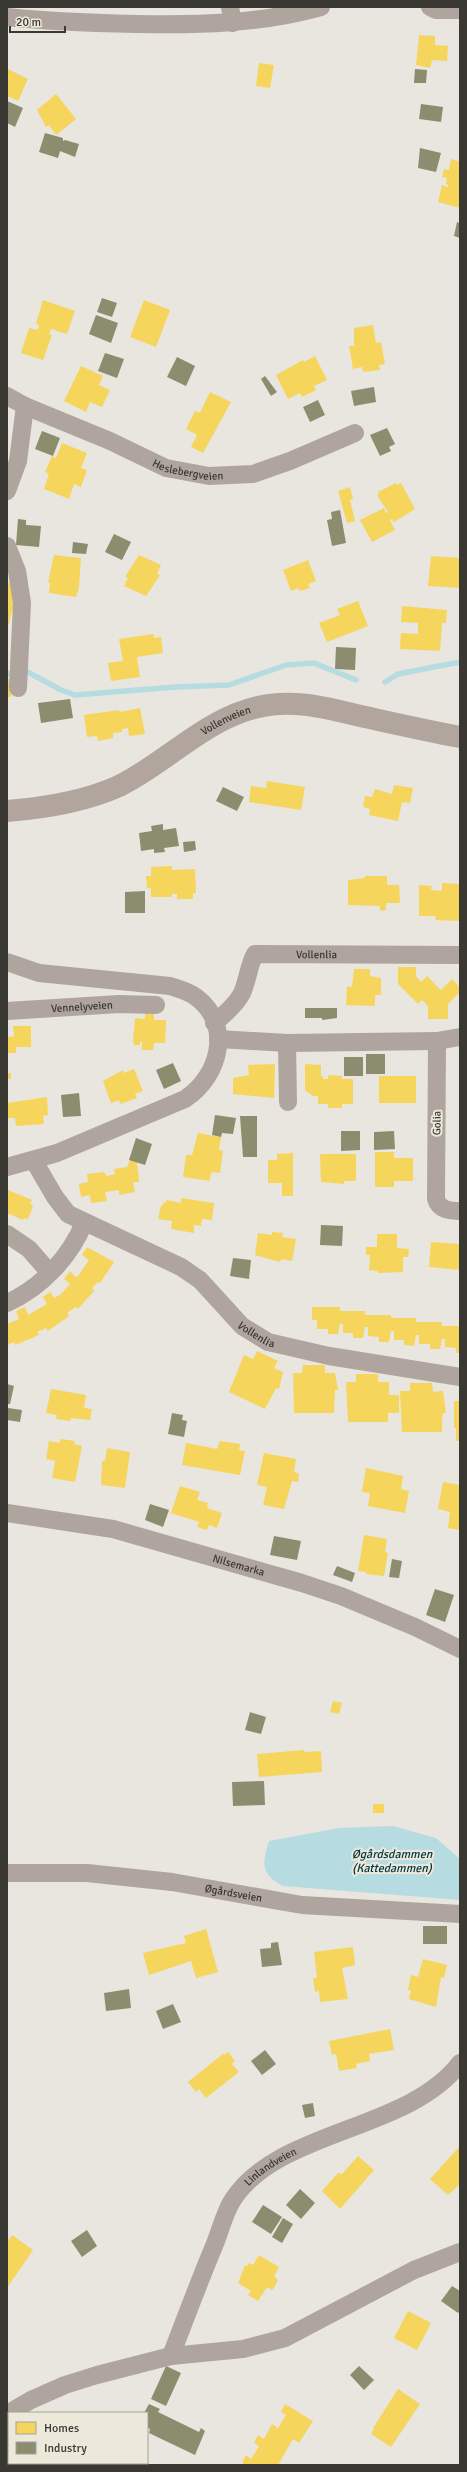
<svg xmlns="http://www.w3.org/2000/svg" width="467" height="2472" viewBox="0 0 467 2472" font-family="Signika,sans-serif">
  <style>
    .water { fill: #b6dce1 }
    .homes { fill: #f6d55c }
    .industry { fill: #8c8c6e }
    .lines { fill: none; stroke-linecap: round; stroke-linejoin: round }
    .stream { stroke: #b6dce1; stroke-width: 5.5 }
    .minor { stroke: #afa49e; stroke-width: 18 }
    .major { stroke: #b1a59e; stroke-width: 22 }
    .labels { text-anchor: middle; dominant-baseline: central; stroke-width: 4; stroke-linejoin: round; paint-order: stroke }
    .street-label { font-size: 11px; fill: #393832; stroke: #ece9db }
    .water-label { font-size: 12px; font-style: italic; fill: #00353d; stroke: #ece9db }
  </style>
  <rect width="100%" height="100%" fill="#e8e6df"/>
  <path class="water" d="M393,1826l43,12 24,21v41l-177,-14c-23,-12 -21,-23 -14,-45l70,-13z"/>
  <g class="homes">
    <polygon points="419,35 435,36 435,45 448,46 447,61 432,60 430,68 416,65"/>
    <polygon points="259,63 274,65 270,88 256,86"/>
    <polygon points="8,69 28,79 18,101 7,96"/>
    <polygon points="56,94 76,119 56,135 49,125 46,127 37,110"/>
    <polygon points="451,159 460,162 460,208 438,202 442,185 448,187 448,185 446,184 447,178 442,177 444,169 449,170"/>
    <polygon points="43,300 75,311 67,334 51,329 49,334 52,335 43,360 21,353 29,328 38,330 39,325 36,324"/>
    <polygon points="144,300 170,310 156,347 130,337"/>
    <polygon points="373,325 376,343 381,342 385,364 379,365 380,370 363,372 362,367 353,369 349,346 354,346 354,328"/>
    <polygon points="315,356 327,380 314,386 316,390 302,397 300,393 288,399 276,375 303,360 304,362"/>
    <polygon points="81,366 103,376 99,385 110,390 102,407 90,402 86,412 64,401"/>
    <polygon points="210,392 231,402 203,453 191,447 197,435 186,429 195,411 200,413"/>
    <polygon points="62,443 87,453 81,468 87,470 81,487 74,484 69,499 44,489 49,474 45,472 52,456 56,458"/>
    <polygon points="396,483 397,485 401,483 415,509 394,522 392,519 390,520 395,530 372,542 360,520 384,508 386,513 388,512 377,495 379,494 378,492"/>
    <polygon points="350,487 353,499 350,500 355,521 347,523 338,491"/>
    <polygon points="54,555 81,558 79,587 76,597 49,593 50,583 48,583"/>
    <polygon points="139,555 161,565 157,574 160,575 146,596 124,586 128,578 125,577"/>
    <polygon points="431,556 460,558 460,588 428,586"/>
    <polygon points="308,560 316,581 308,584 310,588 300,591 298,588 291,591 283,570"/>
    <polygon points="7,583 15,584 15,610 12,610 9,624 7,624"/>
    <polygon points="358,601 368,626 327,642 319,623 340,615 337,609"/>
    <polygon points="402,606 447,610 446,623 442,623 440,651 400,649 401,633 418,634 418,623 401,622"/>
    <polygon points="154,634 154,638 161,637 163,653 137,657 140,677 111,681 108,663 123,661 119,639"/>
    <rect x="7" y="679" width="4" height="18"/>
    <polygon points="140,708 145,734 129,736 128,728 122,729 122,732 113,733 113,738 98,741 97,736 87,737 84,715 119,710 120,712"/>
    <polygon points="267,781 305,787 301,810 249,802 251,786 266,788"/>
    <polygon points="394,785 413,788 410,803 402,802 398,821 369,815 370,809 363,807 365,796 372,797 375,789 392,794"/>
    <polygon points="172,866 172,870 195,869 196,893 193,893 193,899 177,899 177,894 172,894 172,897 151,897 151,888 147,888 146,876 151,876 151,867"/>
    <polygon points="365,876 387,876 387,885 399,885 400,903 386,903 386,910 380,911 380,906 348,905 348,880 365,878"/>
    <polygon points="442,883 460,884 460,921 435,920 436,916 419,916 419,885 432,886 431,890 442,891"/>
    <polygon points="398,967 416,967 416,976 421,982 427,976 441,990 452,979 460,988 460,992 448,1004 448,1019 428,1019 428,1006 422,1000 418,1004 398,984"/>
    <polygon points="354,969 370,969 370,976 381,978 381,995 375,995 375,1006 346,1005 347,986 352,987"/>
    <polygon points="145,1012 154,1013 154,1020 166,1020 165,1043 154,1043 153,1050 142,1050 142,1042 140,1042 140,1045 134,1045 133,1041 135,1018 145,1019"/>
    <polygon points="13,1026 31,1026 31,1047 16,1047 16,1053 7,1053 7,1037 14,1036"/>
    <polygon points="275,1064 274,1098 233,1094 233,1078 249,1075 248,1065"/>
    <polygon points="305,1064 321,1065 321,1076 323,1076 323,1079 328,1079 328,1075 342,1076 342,1079 353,1079 353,1104 342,1104 342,1108 328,1108 328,1104 318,1104 318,1096 313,1096 305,1090"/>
    <polygon points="134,1069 143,1091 135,1094 137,1098 120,1104 119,1100 111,1103 103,1081 123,1070 124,1073"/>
    <polygon points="11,1073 11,1079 7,1079 7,1074"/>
    <rect x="379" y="1076" width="37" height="27"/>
    <polygon points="47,1097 48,1115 43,1116 44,1124 16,1126 15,1118 7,1118 7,1103"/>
    <polygon points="198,1133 221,1137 219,1150 223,1151 220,1173 211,1172 210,1181 183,1177 186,1155 192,1155"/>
    <polygon points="375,1152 394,1152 394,1158 413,1158 413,1181 394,1181 394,1187 375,1187"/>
    <polygon points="293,1153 293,1196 282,1196 282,1183 268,1183 268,1160 277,1160 277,1154"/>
    <polygon points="320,1154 356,1154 356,1181 344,1181 344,1184 321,1182"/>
    <polygon points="130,1160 137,1162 139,1182 133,1182 135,1192 119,1195 119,1190 105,1192 107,1201 91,1203 90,1195 81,1197 79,1184 88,1182 87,1174 104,1172 107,1176 115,1174 114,1169 127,1167"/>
    <polygon points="8,1190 32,1200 30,1204 33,1206 28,1219 24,1218 23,1220 7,1213"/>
    <polygon points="181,1198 214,1203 212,1220 202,1219 201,1226 194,1225 194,1233 171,1229 172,1221 158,1219 161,1206 167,1200 181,1203"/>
    <polygon points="272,1232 283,1233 282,1237 296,1239 292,1261 281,1259 280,1262 255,1255 258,1233 272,1235"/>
    <polygon points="377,1234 397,1234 397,1248 409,1249 408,1257 403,1257 403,1272 379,1273 377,1271 369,1270 370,1255 366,1255 366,1247 377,1247"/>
    <polygon points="431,1242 460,1244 460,1270 429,1267"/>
    <polygon points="87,1247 114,1262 100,1283 98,1282 92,1288 94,1291 78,1309 76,1307 67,1313 69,1316 48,1331 46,1328 37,1332 39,1335 15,1345 14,1342 7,1345 7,1324 19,1319 16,1311 25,1307 28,1315 47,1304 43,1297 50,1292 54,1298 61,1294 70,1284 64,1279 70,1271 76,1277 78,1276 89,1260 82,1255"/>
    <polygon points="312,1307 340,1307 340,1311 365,1311 365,1315 391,1315 391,1318 416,1318 416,1322 442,1322 442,1326 460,1326 460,1353 456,1353 456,1348 445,1347 445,1339 442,1339 440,1349 430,1349 430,1344 419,1344 419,1335 416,1335 414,1346 404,1345 404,1340 394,1340 394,1331 391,1331 389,1342 379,1342 379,1337 368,1336 368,1327 365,1327 363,1338 353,1338 353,1333 343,1333 343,1324 340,1324 338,1334 328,1334 328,1329 317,1329 317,1320 312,1320"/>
    <polygon points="257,1351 278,1361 274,1368 283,1372 279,1389 276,1388 265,1409 229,1392 244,1355 253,1359"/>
    <polygon points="303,1365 325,1365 325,1373 335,1373 338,1390 335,1390 334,1413 294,1413 293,1373 302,1373"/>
    <polygon points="356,1374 378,1374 378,1382 389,1382 389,1395 399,1395 399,1413 388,1413 388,1422 348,1422 346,1382 356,1382"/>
    <polygon points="410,1383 432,1383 433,1392 443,1391 446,1413 443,1413 442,1419 442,1432 402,1432 400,1391 410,1391"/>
    <polygon points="51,1389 86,1395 84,1408 92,1409 90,1420 71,1418 70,1421 56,1419 57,1415 46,1413"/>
    <polygon points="454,1401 460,1401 460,1441 456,1441 456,1428 454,1428"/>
    <polygon points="61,1439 75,1441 74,1444 82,1446 75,1482 52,1478 55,1461 46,1459 49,1441 59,1443"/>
    <polygon points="220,1441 240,1444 239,1450 245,1451 240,1475 182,1465 186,1443 217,1449"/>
    <polygon points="107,1448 130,1452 125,1488 101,1485 102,1461 105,1461"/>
    <polygon points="264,1453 296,1459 294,1472 299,1474 298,1482 292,1481 284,1509 263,1505 267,1487 257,1485"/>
    <polygon points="366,1468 403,1476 401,1489 409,1491 405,1513 368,1506 370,1493 362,1492"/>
    <polygon points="443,1482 460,1485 460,1530 448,1528 450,1512 438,1509"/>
    <polygon points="180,1486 200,1492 197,1500 208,1503 207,1508 222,1513 217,1528 209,1525 207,1530 197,1527 199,1522 171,1513"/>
    <polygon points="364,1535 387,1539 385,1552 388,1553 384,1576 366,1574 366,1572 358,1571"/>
    <polygon points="333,1701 342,1703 339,1714 330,1712"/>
    <polygon points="304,1750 304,1752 321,1751 322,1772 259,1777 257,1754"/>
    <rect x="373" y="1804" width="11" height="9"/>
    <polygon points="206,1929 218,1972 196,1978 191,1961 149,1975 143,1953 186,1943 184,1936"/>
    <polygon points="353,1947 355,1965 342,1968 348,1999 320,2002 319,1991 315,1992 313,1978 317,1978 314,1952"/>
    <polygon points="423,1959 447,1965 444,1978 441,1977 436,2007 409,1999 411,1991 408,1990 411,1975 418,1977"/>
    <polygon points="390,2029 394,2050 369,2054 370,2061 356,2064 357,2068 339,2071 336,2054 332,2055 329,2041"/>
    <polygon points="228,2052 235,2061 232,2064 239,2072 206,2098 199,2089 196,2092 188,2082 224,2053 225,2055"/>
    <polygon points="460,2146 460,2184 448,2195 430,2179"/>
    <polygon points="358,2156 374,2170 340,2209 322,2191 338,2173 342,2174"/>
    <polygon points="12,2235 33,2250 7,2288 7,2242"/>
    <polygon points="259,2255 279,2267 274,2276 278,2280 274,2288 272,2290 267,2287 258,2301 248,2295 251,2291 238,2283 245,2265 247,2266 249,2263 253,2265"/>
    <polygon points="408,2311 431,2323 417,2350 394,2338"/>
    <polygon points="398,2389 420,2404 391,2447 371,2434 374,2429 373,2428"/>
    <polygon points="285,2404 313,2421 299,2443 293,2439 278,2465 246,2465 242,2463 246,2455 251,2459 259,2446 254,2443 258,2435 264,2439 272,2424 278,2428 286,2415 281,2412"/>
  </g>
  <g class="industry">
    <polygon points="415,69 427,70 426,83 414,83"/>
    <polygon points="7,101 23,108 15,127 7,123"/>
    <polygon points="421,104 443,107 441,122 419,119"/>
    <polygon points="45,133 63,138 63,141 65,140 79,144 75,157 60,151 58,158 39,152"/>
    <polygon points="420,148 441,153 436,172 418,168"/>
    <polygon points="457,222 460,223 460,238 454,236"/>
    <polygon points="102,298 117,303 112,317 97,312"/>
    <polygon points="96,315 118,323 111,343 89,334"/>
    <polygon points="105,353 124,359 117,378 98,371"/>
    <polygon points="177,357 195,366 186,386 167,377"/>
    <polygon points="265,376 277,392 271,396 261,379"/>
    <polygon points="374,387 376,402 354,406 351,391"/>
    <polygon points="318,400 325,415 310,422 303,407"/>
    <polygon points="387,428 395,444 389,447 391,451 380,456 370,435"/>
    <polygon points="42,431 60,438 53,456 35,449"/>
    <polygon points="340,510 346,543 332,546 327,520 332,519 331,512"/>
    <polygon points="18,519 26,520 26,525 41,526 39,547 16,545"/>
    <polygon points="114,534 131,542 122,560 105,552"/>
    <polygon points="73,542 88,544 86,554 72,553"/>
    <polygon points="336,647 356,648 355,670 335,669"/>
    <polygon points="70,699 73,718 41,723 38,703"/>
    <polygon points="223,787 244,797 237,811 216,801"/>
    <polygon points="163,824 163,830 176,828 179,846 164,848 165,852 154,853 154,849 141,851 139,833 152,831 151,826"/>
    <polygon points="195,841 196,850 184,852 183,842"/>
    <polygon points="145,891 145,913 125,913 125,892"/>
    <polygon points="305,1008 337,1008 337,1018 322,1020 322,1018 305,1018"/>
    <rect x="366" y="1054" width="19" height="20"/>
    <rect x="344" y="1057" width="19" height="19"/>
    <polygon points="173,1063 181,1081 164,1089 156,1070"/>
    <polygon points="79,1093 81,1116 63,1117 61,1095"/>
    <polygon points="215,1115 236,1118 233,1134 222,1133 221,1137 212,1135"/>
    <polygon points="240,1116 257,1116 257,1157 243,1157"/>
    <polygon points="341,1131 360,1131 360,1150 341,1151"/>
    <polygon points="394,1131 395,1149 374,1150 374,1132"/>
    <polygon points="136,1138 152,1144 145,1165 129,1160"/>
    <polygon points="321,1225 343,1226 342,1246 320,1245"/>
    <polygon points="233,1258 251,1260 249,1279 230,1276"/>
    <polygon points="7,1384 14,1386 10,1404 7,1404"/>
    <polygon points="8,1408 22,1410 20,1422 7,1420"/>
    <polygon points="172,1413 183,1415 182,1420 187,1421 184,1437 168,1434"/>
    <polygon points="150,1504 169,1510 163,1527 145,1520"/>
    <polygon points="274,1536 301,1541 297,1560 270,1555"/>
    <polygon points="392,1559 402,1561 399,1578 389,1577"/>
    <polygon points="337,1566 355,1573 352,1582 333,1575"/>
    <polygon points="435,1589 454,1595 445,1622 426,1615"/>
    <polygon points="250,1712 266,1717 261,1734 245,1730"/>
    <polygon points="264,1781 265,1805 233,1806 232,1782"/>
    <rect x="423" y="1926" width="24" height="18"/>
    <polygon points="278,1942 282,1965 262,1967 260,1949 271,1948 271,1943"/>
    <polygon points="129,1989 131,2008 106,2011 104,1993"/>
    <polygon points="173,2004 181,2022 163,2029 156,2011"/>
    <polygon points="265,2050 276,2064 262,2075 251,2061"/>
    <polygon points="313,2103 315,2116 305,2118 302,2105"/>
    <polygon points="300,2189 315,2203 301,2219 286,2205"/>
    <polygon points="263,2205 282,2217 271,2234 252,2222"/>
    <polygon points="283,2218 293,2224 282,2243 272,2237"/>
    <polygon points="87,2230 97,2246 82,2257 71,2241"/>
    <polygon points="452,2286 460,2291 460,2310 458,2313 441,2301"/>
    <polygon points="166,2366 181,2373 166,2406 151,2399"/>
    <polygon points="359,2366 374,2380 364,2390 350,2375"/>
    <polygon points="149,2404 160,2409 158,2412 199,2432 201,2428 205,2431 195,2455 149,2433 150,2429 147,2427 147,2413 144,2413"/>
  </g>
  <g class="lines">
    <g class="stream">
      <polyline points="26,671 61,690 75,695 175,687 229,685 286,665 314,663 356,680"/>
      <polyline points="7,673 9,674"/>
      <polyline points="385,682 398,674 460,662"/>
    </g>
    <g class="minor">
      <polyline points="230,7 233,23"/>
      <polyline points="430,7 436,10 460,10"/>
      <path d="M7,17c44,5 86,6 130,7 63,1 123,0 184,-17"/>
      <polyline points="7,396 25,406 18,461 7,491"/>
      <path id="s1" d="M25,406l85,35 56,27 43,8 44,-2 37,-13 65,-28"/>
      <polyline points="7,546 17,571 22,603 18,688"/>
      <path d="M7,962l32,11 131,13c9,3 18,5 26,11 37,28 24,79 -11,102l-128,54 -50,14"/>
      <path id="s2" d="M7,1011l112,-7 37,1"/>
      <path id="s3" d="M214,1023c10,-8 22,-18 28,-30 6,-13 6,-26 13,-39l205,1"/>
      <polyline points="218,1039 287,1043 437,1041 460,1037"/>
      <path d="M437,1041l-1,158c3,11 14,12 24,12"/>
      <polyline points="287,1043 288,1102"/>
      <path id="s4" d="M34,1161l21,36 13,17 113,53 19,13 42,46 26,16 61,14 131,21"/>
      <polyline points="7,1234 29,1249 49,1272"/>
      <path d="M7,1303c34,-15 63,-46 77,-80"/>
      <path id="s5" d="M7,1513l106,16 189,54 39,13 74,31 45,22"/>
      <path id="s6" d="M7,1873h80l85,9 130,23 158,9"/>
      <path id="s7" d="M171,2356c14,-37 28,-74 43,-110 6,-14 10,-32 18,-45 45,-72 176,-69 228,-138"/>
      <polyline points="7,2414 31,2400 65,2385 97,2375 171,2356 243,2349 285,2338 414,2270 460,2252"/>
    </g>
    <path class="major" id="s8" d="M7,811c38,-3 77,-9 112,-25 47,-23 86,-67 139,-79 36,-9 72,2 107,10 32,7 63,14 95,20"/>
  </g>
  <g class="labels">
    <g class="street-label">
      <text stroke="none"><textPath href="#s1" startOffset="176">Heslebergveien</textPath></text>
      <text stroke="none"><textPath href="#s8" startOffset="241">Vollenveien</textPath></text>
      <text stroke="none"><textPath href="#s3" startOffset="144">Vollenlia</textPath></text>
      <text stroke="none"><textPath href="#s2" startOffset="75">Vennelyveien</textPath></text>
      <text transform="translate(437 1123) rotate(-89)">Golia</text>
      <text stroke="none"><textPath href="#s4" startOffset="290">Vollenlia</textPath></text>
      <text stroke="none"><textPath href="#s5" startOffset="238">Nilsemarka</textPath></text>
      <text stroke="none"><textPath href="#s6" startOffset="228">Øgårdsveien</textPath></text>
      <text stroke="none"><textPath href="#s7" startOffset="219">Linlandveien</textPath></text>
    </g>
    <g class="water-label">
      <text x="392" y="1854">Øgårdsdammen<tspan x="392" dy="14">(Kattedammen)</tspan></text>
    </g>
  </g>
  <rect width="467" height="2472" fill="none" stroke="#393832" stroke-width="16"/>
  <rect x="8" y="2412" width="140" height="52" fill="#ece9db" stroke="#a4a297"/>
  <rect x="16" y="2422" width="20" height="12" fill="#f6d55c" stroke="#a4a297"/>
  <text x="44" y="2432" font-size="12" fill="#393832">Homes</text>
  <rect x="16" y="2442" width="20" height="12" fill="#8c8c6e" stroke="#a4a297"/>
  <text x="44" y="2452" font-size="12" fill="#393832">Industry</text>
  <path d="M10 26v6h55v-6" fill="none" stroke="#393832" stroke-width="2"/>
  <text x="16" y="26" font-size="12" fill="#393832" stroke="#ece9db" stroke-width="3" paint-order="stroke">20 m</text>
</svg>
